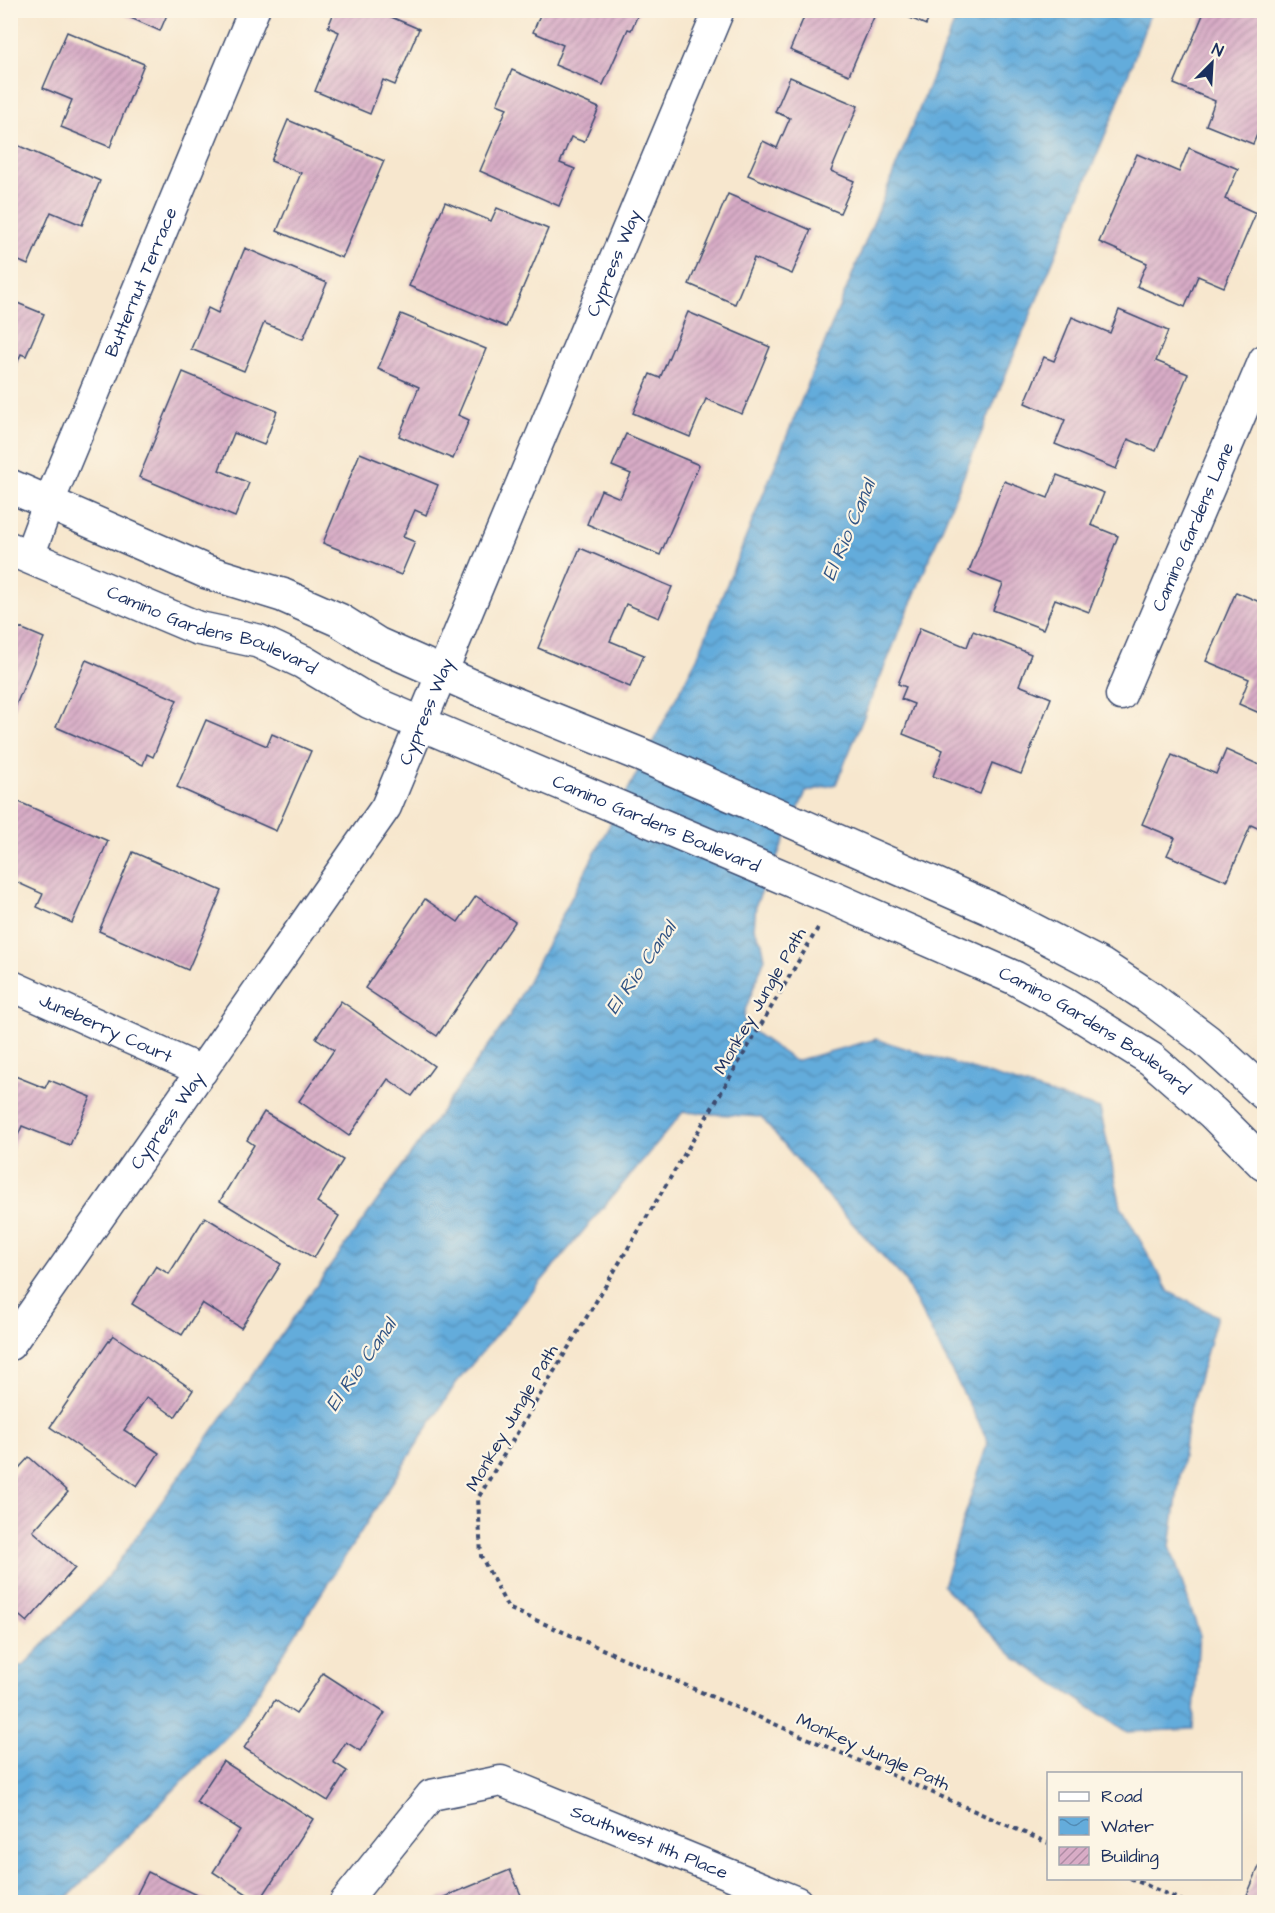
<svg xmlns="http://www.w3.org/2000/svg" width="1275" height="1913" viewBox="0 0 1275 1913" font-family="'Architects Daughter',sans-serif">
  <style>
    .water { fill: url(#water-waves); stroke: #406e9c; stroke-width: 1.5 }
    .building { fill: url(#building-hatch) }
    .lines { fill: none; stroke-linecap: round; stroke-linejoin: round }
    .minor-casing { stroke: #3c4b6f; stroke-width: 33 }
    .tertiary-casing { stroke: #3c4b6f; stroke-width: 36 }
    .path { stroke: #3c4b6f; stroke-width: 4; stroke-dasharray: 4.5 4.5; stroke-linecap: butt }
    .minor { stroke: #fff; stroke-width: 30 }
    .tertiary { stroke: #fff; stroke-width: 33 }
    .labels { text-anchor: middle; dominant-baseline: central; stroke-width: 4.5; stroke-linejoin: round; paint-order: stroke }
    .street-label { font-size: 18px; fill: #1b2f5e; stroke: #fcf5e5 }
    .water-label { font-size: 20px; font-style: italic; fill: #315484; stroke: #fcf5e5 }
  </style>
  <defs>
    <pattern id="water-waves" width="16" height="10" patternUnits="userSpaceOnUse" patternTransform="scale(1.5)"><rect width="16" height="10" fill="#64acdb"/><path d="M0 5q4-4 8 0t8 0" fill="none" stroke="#528cb5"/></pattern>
    <pattern id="building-hatch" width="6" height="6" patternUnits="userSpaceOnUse" patternTransform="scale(1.5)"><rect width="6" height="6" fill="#d8acc6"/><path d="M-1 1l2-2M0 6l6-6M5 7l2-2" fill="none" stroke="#ae8ca4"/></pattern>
  </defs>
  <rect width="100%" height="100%" fill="#fcf5e5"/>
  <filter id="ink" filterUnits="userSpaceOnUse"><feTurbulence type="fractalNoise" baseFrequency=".0167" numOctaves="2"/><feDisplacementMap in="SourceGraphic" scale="12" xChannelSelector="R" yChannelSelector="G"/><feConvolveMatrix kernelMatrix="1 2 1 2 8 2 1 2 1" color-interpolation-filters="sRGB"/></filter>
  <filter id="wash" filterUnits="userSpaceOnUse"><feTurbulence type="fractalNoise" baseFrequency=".008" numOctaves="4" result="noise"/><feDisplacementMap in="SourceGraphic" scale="24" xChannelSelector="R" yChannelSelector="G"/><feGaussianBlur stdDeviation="1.35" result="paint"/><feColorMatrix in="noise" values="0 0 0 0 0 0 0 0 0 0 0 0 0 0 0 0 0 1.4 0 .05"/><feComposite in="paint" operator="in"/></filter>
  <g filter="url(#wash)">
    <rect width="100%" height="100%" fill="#f7e7ce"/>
    <polygon class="water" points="959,11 1151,11 1113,116 836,784 806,792 756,904 754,928 762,943 765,958 744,1013 745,1026 795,1061 876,1039 1100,1109 1121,1206 1169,1292 1217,1316 1189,1414 1170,1546 1199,1633 1193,1729 1127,1732 1015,1658 943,1586 988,1441 904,1279 831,1200 761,1117 683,1112 456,1383 236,1727 63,1902 11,1902 10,1666 23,1666 104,1582 509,1017 697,658"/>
    <g id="blocks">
      <g class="building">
        <polygon points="113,10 169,10 160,31"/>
        <polygon points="335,10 375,10 419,29 395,85 383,80 370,114 315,91 339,32 328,27"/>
        <polygon points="542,10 640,10 631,30 628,29 603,85 555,65 563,45 533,32"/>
        <polygon points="807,10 877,10 849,75 790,50"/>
        <polygon points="892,10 932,10 926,25"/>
        <polygon points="1205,10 1264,10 1264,118 1253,144 1206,125 1215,101 1174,84"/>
        <polygon points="67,32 144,64 110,147 61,127 72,100 43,88"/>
        <polygon points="512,70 599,108 584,142 571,137 560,163 575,169 559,206 480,171 507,108 497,104"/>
        <polygon points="790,77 858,106 831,171 854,181 840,213 748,175 763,141 777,148 790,118 775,112"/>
        <polygon points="288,120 384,161 342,258 277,231 301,173 271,161"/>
        <polygon points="10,142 100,181 82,225 51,212 28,265 10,257"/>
        <polygon points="1189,148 1238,169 1225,199 1256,213 1224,287 1198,276 1185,307 1137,286 1147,263 1099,242 1137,154 1179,172"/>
        <polygon points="728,194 811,230 792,274 754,258 735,304 689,284"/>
        <polygon points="445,202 491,221 497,208 548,229 506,327 409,286"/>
        <polygon points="245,248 327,283 303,339 264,323 244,371 191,349 208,308 218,313"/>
        <polygon points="10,300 44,314 26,356 21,354 11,378"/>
        <polygon points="1119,310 1168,331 1156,361 1188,374 1156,451 1128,439 1116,469 1055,444 1065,420 1025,403 1044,357 1054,361 1072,317 1110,333"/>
        <polygon points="688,312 770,347 742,414 706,399 690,437 633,413 650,374 660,378"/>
        <polygon points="401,314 486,349 458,415 469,420 453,459 399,436 419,387 378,369"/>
        <polygon points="183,372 277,411 264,445 234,433 219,470 249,483 235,517 139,477"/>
        <polygon points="626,434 699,465 660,555 587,524 601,490 620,498 631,474 612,466"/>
        <polygon points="360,453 438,485 426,515 415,510 403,537 415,542 401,575 323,543"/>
        <polygon points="1057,475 1104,493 1091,525 1118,536 1089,612 1055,599 1043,629 993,610 1003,584 969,571 1004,481 1048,498"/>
        <polygon points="580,548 672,587 659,618 626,604 610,641 644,655 630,687 538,648"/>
        <polygon points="1236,592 1262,603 1264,596 1264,715 1239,704 1249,679 1206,661"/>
        <polygon points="13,625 44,638 11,717 10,630"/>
        <polygon points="920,628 967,647 973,631 1031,654 1019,685 1051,698 1021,774 992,763 980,794 933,776 943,750 903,734 914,704 901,699 906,687 898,684"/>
        <polygon points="86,660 177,700 153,757 147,754 143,765 56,727"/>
        <polygon points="206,720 267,746 272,734 311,751 276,831 177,787"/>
        <polygon points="1226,750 1264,767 1264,831 1251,825 1227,881 1167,855 1175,838 1142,824 1172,755 1216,774"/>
        <polygon points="10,798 108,841 72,923 37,907 43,894 14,881 10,888"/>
        <polygon points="133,852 222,891 188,970 99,931"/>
        <polygon points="476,896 515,922 437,1036 365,988 425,899 458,922"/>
        <polygon points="341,1001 434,1066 412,1096 388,1079 349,1136 299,1101 334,1050 316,1038"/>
        <polygon points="10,1074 45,1088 49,1080 91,1097 70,1145 22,1126 10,1154"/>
        <polygon points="264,1112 343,1160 317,1202 339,1216 314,1258 220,1201 254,1145 247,1140"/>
        <polygon points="205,1217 281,1264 241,1328 202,1303 182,1335 132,1304 156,1266 169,1274"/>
        <polygon points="113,1335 193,1390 175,1417 147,1397 124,1430 159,1453 137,1486 50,1427"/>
        <polygon points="29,1457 68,1492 33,1531 75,1568 27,1622 10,1608 10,1478"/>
        <polygon points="323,1673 385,1713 360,1751 346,1742 333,1762 347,1771 328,1801 244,1748 275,1700 296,1714"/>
        <polygon points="223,1761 313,1819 259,1902 213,1872 240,1830 196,1802"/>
        <polygon points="1264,1855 1264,1902 1244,1902"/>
        <polygon points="510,1870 524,1902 432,1902"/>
        <polygon points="148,1872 211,1902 133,1902"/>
      </g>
    </g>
  </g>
  <g filter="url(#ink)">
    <use href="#blocks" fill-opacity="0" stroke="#3c4b6f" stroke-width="1.5"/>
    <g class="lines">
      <defs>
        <g id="minor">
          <path id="s1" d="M29,556l20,-54 205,-492"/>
          <path id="s2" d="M1121,695l143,-335"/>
          <path id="s3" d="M10,985l192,86"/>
          <path id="s4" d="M10,1345l376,-538 333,-797"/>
          <path id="s5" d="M345,1902l86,-107 70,-14 296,121"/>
        </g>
        <g id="tertiary">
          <polyline points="10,486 207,572 282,595 339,620 377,644 490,694 641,755 994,910 1102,966 1149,997 1207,1041 1264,1093"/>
          <path id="s6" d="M10,549l187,79 61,13 45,21 67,40 465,197 180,79 48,26 88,55 62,54 51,51"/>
        </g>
      </defs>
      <use href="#minor" class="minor-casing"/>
      <use href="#tertiary" class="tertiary-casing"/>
      <g class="path">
        <polyline points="818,928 693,1140 478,1498 481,1556 508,1608 1048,1843"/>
        <polyline points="1130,1878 1185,1902"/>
      </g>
      <use href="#minor" class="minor"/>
      <use href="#tertiary" class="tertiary"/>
    </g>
  </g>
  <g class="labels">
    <g class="street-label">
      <text stroke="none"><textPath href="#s4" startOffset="1246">Cypress Way</textPath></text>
      <text stroke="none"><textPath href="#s1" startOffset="296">Butternut Terrace</textPath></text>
      <text stroke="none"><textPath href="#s2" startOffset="183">Camino Gardens Lane</textPath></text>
      <text stroke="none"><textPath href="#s6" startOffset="218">Camino Gardens Boulevard</textPath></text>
      <text stroke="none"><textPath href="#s4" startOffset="760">Cypress Way</textPath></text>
      <text stroke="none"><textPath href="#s6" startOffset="704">Camino Gardens Boulevard</textPath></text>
      <text transform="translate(760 1001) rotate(-60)">Monkey Jungle Path</text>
      <text stroke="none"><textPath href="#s3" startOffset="105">Juneberry Court</textPath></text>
      <text stroke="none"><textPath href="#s6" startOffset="1190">Camino Gardens Boulevard</textPath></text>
      <text stroke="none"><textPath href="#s4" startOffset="274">Cypress Way</textPath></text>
      <text transform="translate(512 1418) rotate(-60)">Monkey Jungle Path</text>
      <text transform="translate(873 1752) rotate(24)">Monkey Jungle Path</text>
      <text stroke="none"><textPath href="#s5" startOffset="369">Southwest 11th Place</textPath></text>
    </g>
    <g class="water-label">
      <text transform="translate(849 530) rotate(-67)">El Rio Canal</text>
      <text transform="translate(641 968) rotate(-55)">El Rio Canal</text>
      <text transform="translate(361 1365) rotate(-55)">El Rio Canal</text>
    </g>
  </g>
  <rect width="1275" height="1913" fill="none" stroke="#fcf5e5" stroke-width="36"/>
  <rect x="1047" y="1772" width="195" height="108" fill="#fcf5e5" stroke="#a2a6af" stroke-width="1.5"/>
  <rect x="1059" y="1792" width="30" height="9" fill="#ffffff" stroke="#a2a6af" stroke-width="1.5"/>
  <text x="1101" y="1802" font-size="18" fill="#1b2f5e">Road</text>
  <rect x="1059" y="1817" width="30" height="18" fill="url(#water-waves)" stroke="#a2a6af" stroke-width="1.5"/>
  <text x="1101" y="1832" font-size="18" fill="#1b2f5e">Water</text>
  <rect x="1059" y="1847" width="30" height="18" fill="url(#building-hatch)" stroke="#a2a6af" stroke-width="1.5"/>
  <text x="1101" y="1862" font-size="18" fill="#1b2f5e">Building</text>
  <g transform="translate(1212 63) rotate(24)" stroke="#fcf5e5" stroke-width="4.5" paint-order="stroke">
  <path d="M0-4.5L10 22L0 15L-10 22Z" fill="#1b2f5e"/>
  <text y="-9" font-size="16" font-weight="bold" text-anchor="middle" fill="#1b2f5e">N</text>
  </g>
</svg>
